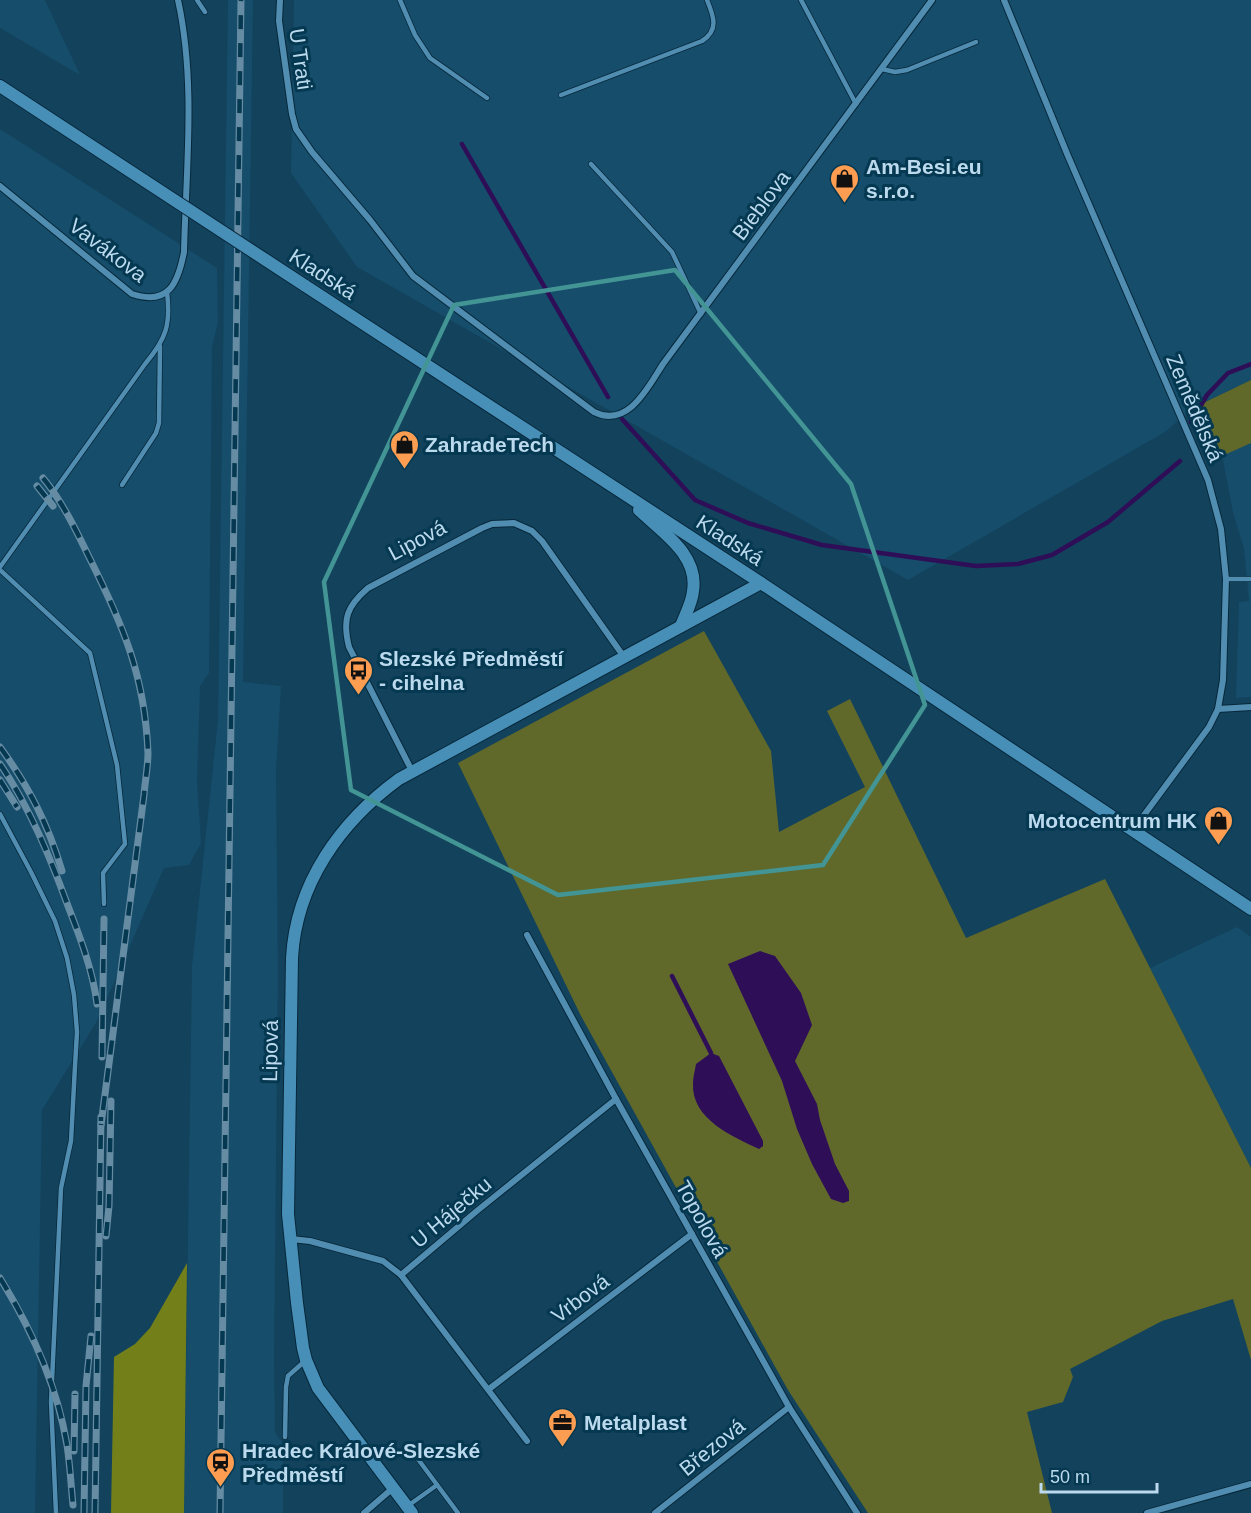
<svg xmlns="http://www.w3.org/2000/svg" width="1251" height="1513" viewBox="0 0 1251 1513" font-family="Arial,sans-serif">
  <style>
    .built { fill: #154d6a }
    .green { fill: #60692a }
    .forest { fill: #73801a }
    .water { fill: #2f0e58 }
    .lines { fill: none; stroke-linecap: round; stroke-linejoin: round }
    .stream { stroke: #2f0e58; stroke-width: 4.5 }
    .lane-casing { stroke: #07283a; stroke-width: 6 }
    .street-casing { stroke: #07283a; stroke-width: 8 }
    .secondary-casing { stroke: #07283a; stroke-width: 14 }
    .lane { stroke: #518db1; stroke-width: 4.5 }
    .street { stroke: #518db1; stroke-width: 6 }
    .secondary { stroke: #488fb8; stroke-width: 12 }
    .rail-casing { stroke: #668ca4; stroke-width: 7 }
    .rail { stroke: #053851; stroke-width: 4.5; stroke-dasharray: 14; stroke-linecap: butt }
    .secondary-bridge-casing { stroke: #07283a; stroke-width: 14; stroke-linecap: butt }
    .secondary-bridge { stroke: #488fb8; stroke-width: 12 }
    .marked { fill: none; stroke: #439494; stroke-width: 4.5; stroke-linejoin: round }
    .labels { text-anchor: middle; dominant-baseline: central; stroke-width: 6; stroke-linejoin: round; paint-order: stroke }
    .street-label { font-size: 21px; fill: #bcdaee; stroke: #053851 }
    .poi-label { font-size: 21px; font-weight: bold; fill: #bcdaee; stroke: #053851; text-anchor: start }
  </style>
  <rect width="100%" height="100%" fill="#13425c"/>
  <g class="built">
    <polygon points="0,0 45,0 80,75 0,28"/>
    <polygon points="228,0 253,0 243,682 281,686 276,772 278,974 274,1356 275,1432 283,1444 283,1513 184,1513 192,966 218,720"/>
    <polygon points="294,0 1251,0 1251,380 1193,408 1165,432 908,580 357,267 291,173"/>
    <polygon points="0,129 217,268 218,322 212,347 209,673 200,686 197,781 201,843 189,865 164,868 97,1021 42,1110 35,1513 0,1513"/>
    <polygon points="1251,442 1251,697 1236,698 1239,602 1249,601 1244,549 1233,512 1222,455"/>
    <polygon points="1237,927 1251,937 1251,1168 1150,968"/>
  </g>
  <g class="green">
    <polygon points="1251,380 1251,443 1222,456 1193,408"/>
    <polygon points="704,631 771,751 779,832 865,787 827,711 850,699 966,938 1105,879 1251,1168 1251,1360 1233,1299 1162,1321 1070,1369 1073,1377 1063,1402 1027,1412 1052,1513 868,1513 788,1390 581,1016 458,763"/>
  </g>
  <polygon class="forest" points="187,1263 184,1513 111,1513 114,1357 135,1344 150,1328"/>
  <g class="water">
    <polygon points="760,951 775,956 801,993 812,1025 795,1061 817,1104 820,1120 835,1164 849,1191 849,1201 843,1203 831,1199 812,1164 797,1129 782,1081 728,964"/>
    <path d="M711,1053l8,3 44,85v5l-4,3c-27,-13 -68,-30 -66,-66 0,-6 2,-13 3,-19z"/>
  </g>
  <g class="lines">
    <g class="stream">
      <polyline points="462,144 608,397"/>
      <polyline points="622,419 695,500 748,523 822,545 976,566 1018,564 1052,555 1108,522 1180,461"/>
      <polyline points="1191,422 1207,395 1228,373 1251,364"/>
      <polyline points="672,976 711,1053"/>
    </g>
    <defs>
      <g id="lane">
        <polyline points="197,0 205,12"/>
        <polyline points="400,0 415,35 430,58 487,98"/>
        <polyline points="801,0 856,104"/>
        <polyline points="882,69 895,72 907,70 976,42"/>
        <path d="M561,95l141,-54c17,-11 12,-24 5,-41"/>
        <polyline points="591,164 672,252 701,314"/>
        <polyline points="122,485 156,433 159,423 160,346"/>
        <path d="M0,567l145,-203c21,-25 26,-39 22,-72"/>
        <polyline points="0,570 90,653 117,765 125,844 103,873 104,904"/>
        <polyline points="1226,579 1251,579"/>
        <polyline points="0,814 31,872 55,921 67,958 74,995 77,1032 75,1066 71,1141 61,1188 51,1402 56,1513"/>
        <polyline points="285,1437 286,1387 288,1376 305,1361"/>
        <polyline points="409,1447 458,1513"/>
        <polyline points="409,1505 437,1485"/>
      </g>
      <g id="street">
        <path d="M280,0l-1,21 13,93 4,15 16,23 58,68 43,56 181,136c34,17 54,-25 69,-48l269,-364"/>
        <polyline points="1004,0 1068,156 1208,480 1221,529 1226,579 1223,680 1218,709 1209,727 1133,830"/>
        <path d="M0,186l132,108c37,12 46,-11 52,-42 2,-84 12,-170 -6,-252"/>
        <polyline points="1218,709 1251,707"/>
        <path d="M412,771l-63,-124c-7,-28 -2,-41 19,-59l114,-60 10,-4 22,-1 18,8 10,10 82,116"/>
        <polyline points="527,935 616,1099 789,1407 857,1513"/>
        <polyline points="291,1239 310,1241 383,1261 401,1275 527,1441"/>
        <polyline points="401,1275 478,1210 616,1099"/>
        <polyline points="489,1389 692,1234"/>
        <polyline points="364,1513 393,1488"/>
        <polyline points="655,1513 789,1407"/>
        <polyline points="1147,1513 1251,1484"/>
      </g>
      <g id="secondary">
        <polyline points="0,86 145,181"/>
        <polyline points="304,285 761,583 1251,909"/>
        <path d="M639,510c23,22 60,45 54,81 -1,12 -8,24 -12,35"/>
        <path d="M412,1513l-94,-125 -12,-28 -3,-12 -6,-45 -9,-89 4,-256c4,-74 48,-136 107,-179l362,-196"/>
      </g>
    </defs>
    <use href="#lane" class="lane-casing"/>
    <use href="#street" class="street-casing"/>
    <use href="#secondary" class="secondary-casing"/>
    <use href="#lane" class="lane"/>
    <use href="#street" class="street"/>
    <use href="#secondary" class="secondary"/>
    <defs>
      <g id="rail">
        <path d="M43,478c19,23 33,52 46,79 34,68 56,119 59,196 0,14 -3,28 -4,42l-43,330"/>
        <polyline points="37,486 53,506"/>
        <path d="M0,747c29,40 48,77 62,124"/>
        <path d="M0,764c30,44 50,93 68,142 12,31 25,65 29,98"/>
        <polyline points="0,780 17,807"/>
        <polyline points="102,1057 104,919"/>
        <polyline points="106,1236 109,1206 111,1101"/>
        <path d="M0,1278c32,52 57,107 67,167 3,20 4,40 6,60"/>
        <polyline points="74,1451 75,1394"/>
        <polyline points="84,1513 86,1386 91,1336"/>
        <polyline points="95,1513 101,1117"/>
        <polyline points="220,1513 241,0"/>
      </g>
    </defs>
    <use href="#rail" class="rail-casing"/>
    <use href="#rail" class="rail"/>
    <defs>
      <polyline id="secondary-bridge" points="145,181 304,285"/>
    </defs>
    <use href="#secondary-bridge" class="secondary-bridge-casing"/>
    <use href="#secondary-bridge" class="secondary-bridge"/>
  </g>
  <path class="marked" d="M675,270l176,214 74,221 -102,160 -265,30 -207,-105 -27,-208 130,-277z"/>
  <defs>
    <symbol id="shop-pin" viewBox="-11 -11 22 30"><path d="M0 17L-7.5 6A9.5 9.5 0 1 1 7.5 6Z" fill="#fc9d52" stroke="#053851"/><path d="M-5-2.5h2.3a2.7 3.5 0 0 1 5.4 0H5L5.5 6h-11ZM-1.5-2.5h3a1.5 2.3 0 0 0-3 0Z" fill="#111"/></symbol>
    <symbol id="bus-pin" viewBox="-11 -11 22 30"><path d="M0 17L-7.5 6A9.5 9.5 0 1 1 7.5 6Z" fill="#fc9d52" stroke="#053851"/><path d="M-5-6H5V4H4V6H2V4H-2V6H-4V4H-5ZM-3.5-4V0h7V-4ZM-3.5 1.2v1.5H-2V1.2ZM2 1.2v1.5H3.5V1.2Z" fill="#111"/></symbol>
    <symbol id="office-pin" viewBox="-11 -11 22 30"><path d="M0 17L-7.5 6A9.5 9.5 0 1 1 7.5 6Z" fill="#fc9d52" stroke="#053851"/><path d="M-6-3h4V-5.5h4V-3h4V5H-6ZM-1-4.5V-3h2v-1.5ZM-6 0V1H6V0Z" fill="#111"/></symbol>
    <symbol id="station-pin" viewBox="-11 -11 22 30"><path d="M0 17L-7.5 6A9.5 9.5 0 1 1 7.5 6Z" fill="#fc9d52" stroke="#053851"/><path d="M-3-6H3Q5-6 5-4V2Q5 4 3 4L4.5 6H3L1.5 4h-3L-3 6H-4.5L-3 4Q-5 4-5 2V-4Q-5-6-3-6ZM-3.5-4v3h7v-3ZM-3.5 1v1.5H-2V1ZM2 1v1.5H3.5V1Z" fill="#111"/></symbol>
  </defs>
  <g fill-rule="evenodd">
    <use href="#shop-pin" x="828" y="162" width="33" height="45"/>
    <use href="#shop-pin" x="388" y="428" width="33" height="45"/>
    <use href="#bus-pin" x="342" y="654" width="33" height="45"/>
    <use href="#shop-pin" x="1202" y="804" width="33" height="45"/>
    <use href="#office-pin" x="546" y="1406" width="33" height="45"/>
    <use href="#station-pin" x="204" y="1446" width="33" height="45"/>
  </g>
  <g class="labels">
    <g class="street-label">
      <text transform="translate(301 59) rotate(82)">U Trati</text>
      <text transform="translate(761 205) rotate(-53)">Bieblova</text>
      <text transform="translate(108 250) rotate(37)">Vavákova</text>
      <text transform="translate(323 274) rotate(33)">Kladská</text>
      <text transform="translate(1195 408) rotate(67)">Zemědělská</text>
      <text transform="translate(417 540) rotate(-28)">Lipová</text>
      <text transform="translate(730 540) rotate(33)">Kladská</text>
      <text transform="translate(270 1051) rotate(-89)">Lipová</text>
      <text transform="translate(451 1212) rotate(-40)">U Háječku</text>
      <text transform="translate(702 1219) rotate(61)">Topolová</text>
      <text transform="translate(580 1298) rotate(-37)">Vrbová</text>
      <text transform="translate(712 1447) rotate(-39)">Březová</text>
    </g>
    <g class="poi-label">
      <text x="866" y="166">Am-Besi.eu<tspan x="866" dy="24">s.r.o.</tspan></text>
      <text x="425" y="444">ZahradeTech</text>
      <text x="379" y="658">Slezské Předměstí<tspan x="379" dy="24">- cihelna</tspan></text>
      <text x="1197" y="820" text-anchor="end">Motocentrum HK</text>
      <text x="584" y="1422">Metalplast</text>
      <text x="242" y="1450">Hradec Králové-Slezské<tspan x="242" dy="24">Předměstí</tspan></text>
    </g>
  </g>
  <path d="M1041 1483v9h116v-9" fill="none" stroke="#bcdaee" stroke-width="3"/>
  <text x="1050" y="1483" font-size="18" fill="#bcdaee" stroke="#053851" stroke-width="4.5" paint-order="stroke">50 m</text>
</svg>
